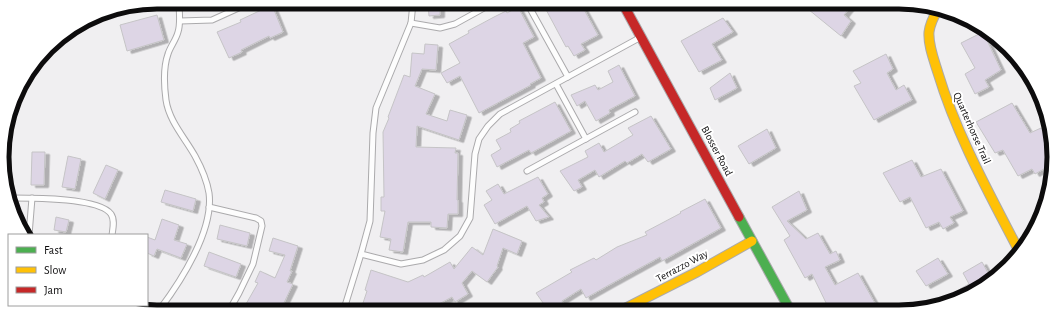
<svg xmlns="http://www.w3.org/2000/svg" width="1056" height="314" viewBox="0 0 1056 314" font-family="'Alegreya Sans',sans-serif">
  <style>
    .building { fill: #ddd5e5; stroke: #c5c4c6; filter: url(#shadow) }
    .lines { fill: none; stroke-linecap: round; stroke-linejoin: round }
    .lane-casing { stroke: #abaaac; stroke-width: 7 }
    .fast-casing { stroke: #abaaac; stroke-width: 11 }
    .slow-casing { stroke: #abaaac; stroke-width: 11 }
    .jam-casing { stroke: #abaaac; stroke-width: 11 }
    .lane { stroke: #fdfdfd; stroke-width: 5 }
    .fast { stroke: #4caf50; stroke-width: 9 }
    .slow { stroke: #ffc107; stroke-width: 9 }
    .jam { stroke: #c62828; stroke-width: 9 }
    .labels { text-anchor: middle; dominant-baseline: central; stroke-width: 4; stroke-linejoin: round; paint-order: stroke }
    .street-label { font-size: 11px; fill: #0d0c0d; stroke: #fff }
    .rim { fill: none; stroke: #0d0c0d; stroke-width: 5 }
  </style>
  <defs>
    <filter id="shadow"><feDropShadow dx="4.5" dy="2.5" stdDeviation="0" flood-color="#0004"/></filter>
  </defs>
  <rect width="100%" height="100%" fill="#f0eff1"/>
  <g class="building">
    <polygon points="431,3 440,3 440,15 429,16 428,4"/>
    <polygon points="543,4 581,4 598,35 581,44 585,50 574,56 568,46 566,47"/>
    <polygon points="272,5 283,32 270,38 269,36 241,50 242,52 229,58 217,32 241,22 240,20"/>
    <polygon points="803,5 852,5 844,15 851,21 841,36"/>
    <polygon points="518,7 534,37 523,43 541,78 530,84 531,85 479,113 460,76 447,83 441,73 460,63 449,44 469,33 468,31 494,17 506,11 507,13"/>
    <polygon points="157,15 164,40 127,51 120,25"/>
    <polygon points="723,18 733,32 712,44 722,60 699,72 681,41"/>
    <polygon points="983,32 1001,70 985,80 989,87 975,94 965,74 975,68 961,43"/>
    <polygon points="425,44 438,45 436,70 422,69 415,86 435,94 426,114 447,121 450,110 467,115 459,140 417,126 416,147 456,148 455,153 458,153 457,200 458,200 458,214 448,214 447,228 431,227 431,222 408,222 403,252 389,250 391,239 380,237 385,211 381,211 381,197 384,197 383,132 389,118 388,117 404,75 410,77 412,53 424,54"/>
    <polygon points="886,54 893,69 887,73 896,90 904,85 912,100 874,120 854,86 861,83 853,71"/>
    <polygon points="619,65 635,96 609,110 610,113 596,121 585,101 577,106 571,95 595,85 598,90 613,82 608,71"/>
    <polygon points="730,73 737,88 715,100 710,88"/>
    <polygon points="555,102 571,131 531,153 529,150 497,167 491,155 501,149 496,140 511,132 510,129 520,123 519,121"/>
    <polygon points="1012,103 1030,133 1041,128 1051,147 1051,165 1035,174 1032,169 1018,176 1003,150 995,153 976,122"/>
    <polygon points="651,116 671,149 648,162 642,154 627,163 625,161 599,177 595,170 578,180 582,187 574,191 560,171 588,157 585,151 599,143 604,152 633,135 628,128"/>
    <polygon points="767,129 776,148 749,164 738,146"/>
    <polygon points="32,152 45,152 44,185 31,185"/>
    <polygon points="68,156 81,159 75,189 62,187"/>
    <polygon points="912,160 921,177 941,169 963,211 950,217 954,223 943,229 939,222 926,228 910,197 900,202 883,173"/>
    <polygon points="106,165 118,170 105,199 93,193"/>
    <polygon points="538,177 548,194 542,198 544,202 539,205 549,217 536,221 527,206 495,224 484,205 492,200 486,191 498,184 504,194"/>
    <polygon points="165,190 196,199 193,211 161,202"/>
    <polygon points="799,191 807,210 787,221 806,239 818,233 830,254 836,251 840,260 825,267 835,285 858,273 876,305 864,311 830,311 812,274 805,278 784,240 790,236 772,207"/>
    <polygon points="705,199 721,228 696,242 662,261 660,257 609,285 586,298 581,289 562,301 564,306 559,310 555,310 551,304 546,307 536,293 572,272 570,270 594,258 596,260 617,247 647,235 645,232 681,213 680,212"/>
    <polygon points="56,217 69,220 66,232 54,230"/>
    <polygon points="162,219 179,225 174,240 187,244 181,258 157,249 154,256 147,253 147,237 155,240"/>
    <polygon points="220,225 250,233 247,246 217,239"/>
    <polygon points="493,229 522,241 517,254 503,248 497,266 498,267 487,282 472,271 462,283 468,294 455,302 452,297 437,305 439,310 361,309 367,291 365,290 371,270 408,282 423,275 424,277 450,262 454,269 472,247 483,255"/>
    <polygon points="273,238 298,246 290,271 292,271 287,282 293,284 281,309 255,309 246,304 258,283 255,282 260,271 275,278 285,255 269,251"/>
    <polygon points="209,252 241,264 236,277 204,266"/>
    <polygon points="938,258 948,274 926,286 916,271"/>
    <polygon points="982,262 992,280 965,297 960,289 969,284 963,273"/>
  </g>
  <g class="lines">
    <defs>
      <g id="lane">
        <polyline points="527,3 568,77"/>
        <polyline points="180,21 212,20 243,6 247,2"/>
        <polyline points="411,23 440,28 455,24 493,3"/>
        <polyline points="556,84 586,139"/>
        <polyline points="527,171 635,112"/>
        <path d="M8,198c20,0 91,-1 103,16 4,6 2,14 1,21"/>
        <polyline points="209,207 256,218 261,221 262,226 253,264 239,293 230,309"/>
        <polyline points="29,235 32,198"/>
        <polyline points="361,254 401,264 423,260 444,250 460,236 470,218 475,154 479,139 488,126 500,114 641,37"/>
        <path d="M160,309c21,-28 54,-79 49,-116 -2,-12 -8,-26 -14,-37 -10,-18 -26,-35 -29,-56 -2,-15 -3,-32 2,-46 2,-7 8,-14 10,-22 3,-9 1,-20 1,-30"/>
        <polyline points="344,309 361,254 370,221 373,133 376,108 411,23 413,3"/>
      </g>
      <polyline id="fast" points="739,217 790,310"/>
      <g id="slow">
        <path d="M938,9c-4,7 -8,14 -9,23 -1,13 5,28 9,41 19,63 51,120 81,178"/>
        <polyline points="622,310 697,272 752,241"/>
      </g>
      <polyline id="jam" points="623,4 739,217"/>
    </defs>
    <use href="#lane" class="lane-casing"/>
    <use href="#fast" class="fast-casing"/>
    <use href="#slow" class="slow-casing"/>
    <use href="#jam" class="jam-casing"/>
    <use href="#lane" class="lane"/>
    <use href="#fast" class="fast"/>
    <use href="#slow" class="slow"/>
    <use href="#jam" class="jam"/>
  </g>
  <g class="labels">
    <g class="street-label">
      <text transform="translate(972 128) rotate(66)">Quarterhorse Trail</text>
      <text transform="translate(717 151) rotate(62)">Blosser Road</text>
      <text transform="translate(682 266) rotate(-28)">Terrazzo Way</text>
    </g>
  </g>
  <path d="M0 0H1056V314H0ZM157 9H899A148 148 0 0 1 1047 157V157A148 148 0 0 1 899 305H157A148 148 0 0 1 9 157V157A148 148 0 0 1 157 9Z" fill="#fff" fill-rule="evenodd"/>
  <path class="rim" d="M157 9H899A148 148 0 0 1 1047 157V157A148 148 0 0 1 899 305H157A148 148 0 0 1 9 157V157A148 148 0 0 1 157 9Z"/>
  <rect x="8" y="234" width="140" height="72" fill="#ffffff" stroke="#9e9e9e"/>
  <rect x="16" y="247" width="20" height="6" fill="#4caf50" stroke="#9e9e9e"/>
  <text x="44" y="254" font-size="12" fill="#0d0c0d">Fast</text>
  <rect x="16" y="267" width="20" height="6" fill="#ffc107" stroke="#9e9e9e"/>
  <text x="44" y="274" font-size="12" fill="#0d0c0d">Slow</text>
  <rect x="16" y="287" width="20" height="6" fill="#c62828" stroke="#9e9e9e"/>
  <text x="44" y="294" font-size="12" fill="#0d0c0d">Jam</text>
</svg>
